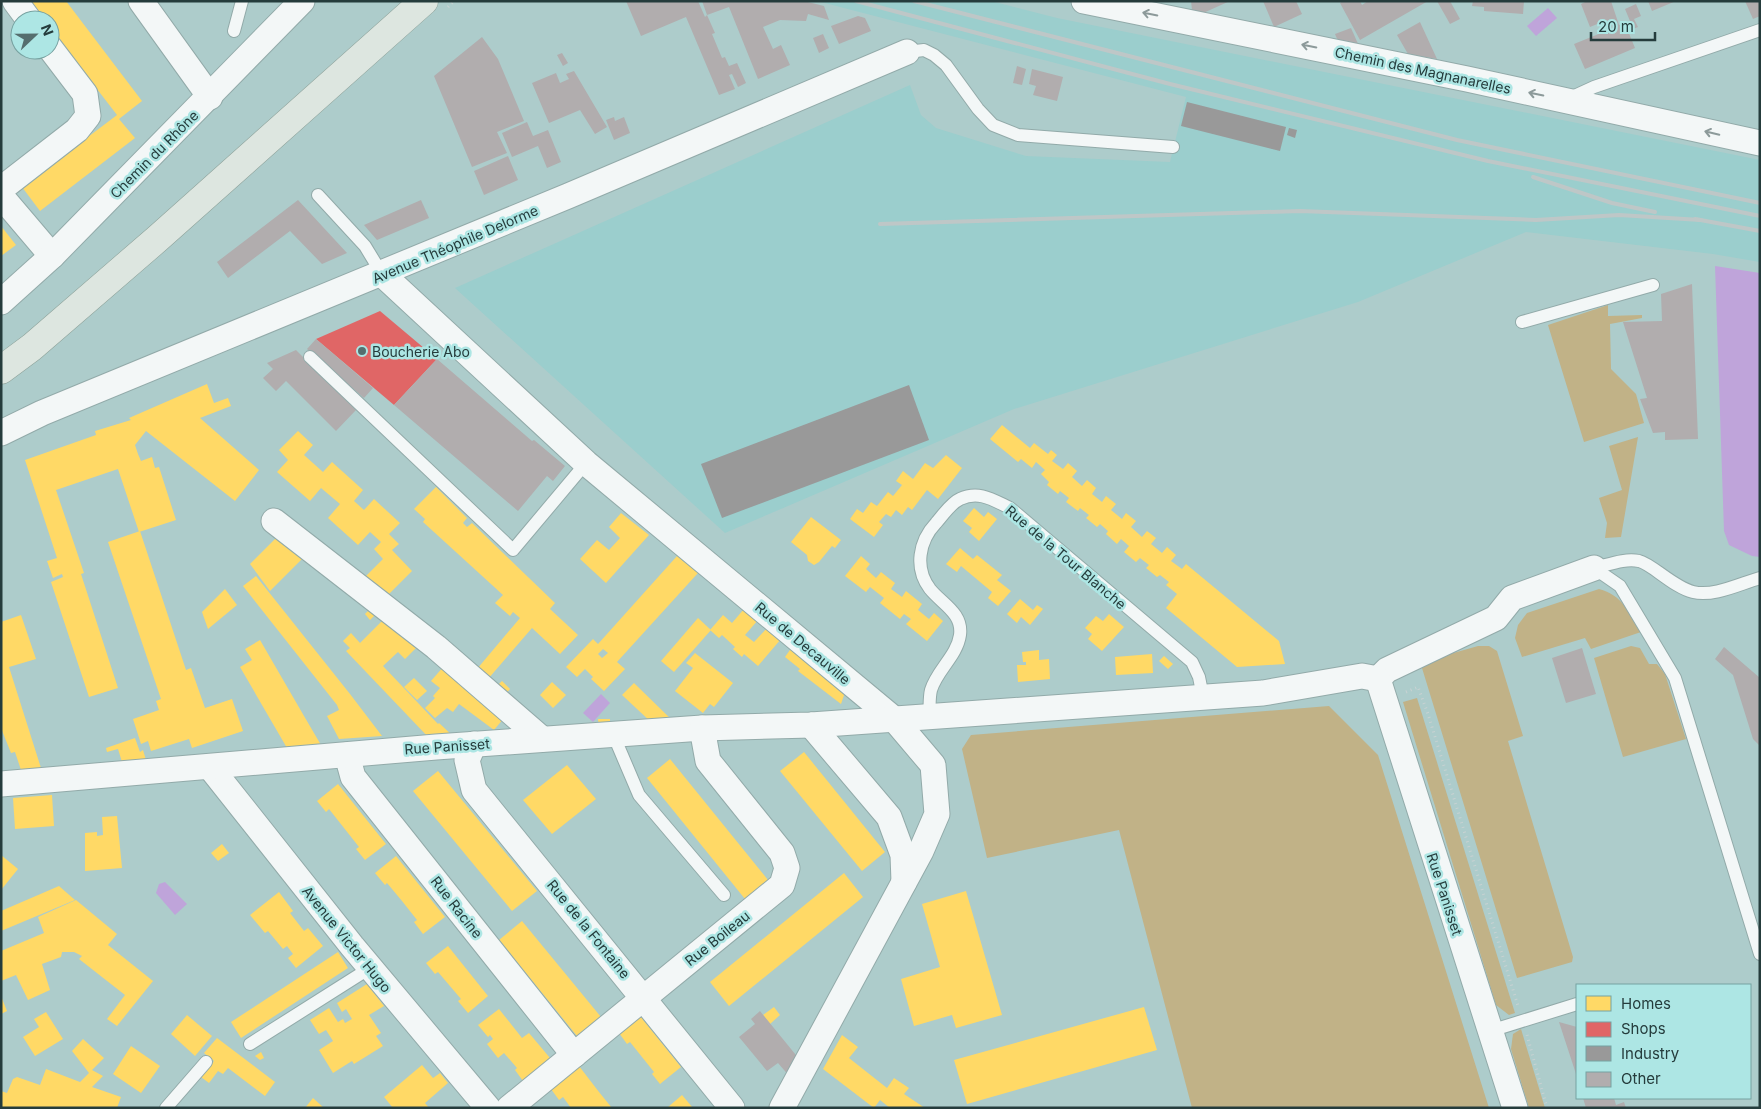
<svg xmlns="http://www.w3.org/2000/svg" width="1761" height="1109" viewBox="0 0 1761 1109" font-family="Inter,sans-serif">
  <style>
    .built { fill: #9bcecd }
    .green { fill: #c1b287 }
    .water { fill: #bfa4da }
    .homes { fill: #ffd966; fill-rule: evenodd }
    .shops { fill: #e06666 }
    .industry { fill: #999 }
    .building { fill: #b1adae }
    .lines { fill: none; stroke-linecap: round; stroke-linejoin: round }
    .lane-casing { stroke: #92aaa9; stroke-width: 14 }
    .street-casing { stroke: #92aaa9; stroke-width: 27 }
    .primary-casing { stroke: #8ea29a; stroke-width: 29 }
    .path { stroke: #c8d2d2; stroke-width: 3; stroke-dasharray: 1 4; stroke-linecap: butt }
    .lane { stroke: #f3f7f7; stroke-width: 12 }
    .street { stroke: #f3f7f7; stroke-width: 25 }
    .primary { stroke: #dde6e0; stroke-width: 28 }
    .rail { stroke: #bec7c7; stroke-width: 4 }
    .oneway { stroke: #8c9a9a }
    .poi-dot { fill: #556e6e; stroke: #ade6e4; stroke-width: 2 }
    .labels { text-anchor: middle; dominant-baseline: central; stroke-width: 5; stroke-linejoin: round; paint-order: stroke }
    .street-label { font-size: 14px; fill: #253c3c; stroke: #ade6e4 }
    .poi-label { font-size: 14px; fill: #253c3c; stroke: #ade6e4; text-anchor: start }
  </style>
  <rect width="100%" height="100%" fill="#adcccb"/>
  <polygon class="built" points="817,1 991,1 1057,18 1760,160 1760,262 1713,254 1526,232 1358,302 1014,409 725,533 455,288 910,85 921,115 936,128 1026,156 1170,162 1186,97"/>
  <g class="green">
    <polygon points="1608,305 1608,316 1642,315 1642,318 1610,324 1611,369 1636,394 1644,423 1584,442 1548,325"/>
    <polygon points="1638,437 1621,537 1605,538 1607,523 1599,498 1622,490 1609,446"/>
    <path d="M1599,589c23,6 30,23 42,43l-50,17 -6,-11 -63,19 -7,-19 3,-13 9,-12z"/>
    <polygon points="1478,646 1489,646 1497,651 1523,736 1508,741 1573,957 1572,962 1517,978 1422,668 1443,656"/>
    <polygon points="1631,646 1640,648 1649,664 1657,664 1665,674 1686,739 1623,757 1594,658"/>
    <polygon points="1417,698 1515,1013 1509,1015 1496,1005 1403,702"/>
    <polygon points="1329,706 1378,755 1489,1108 1192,1108 1119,830 987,858 962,749 971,735"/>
    <polygon points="1521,1029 1545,1108 1529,1108 1511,1049 1513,1034"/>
  </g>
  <g class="water">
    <polygon points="1548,8 1557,18 1536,36 1527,26"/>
    <polygon points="1715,266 1760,273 1760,557 1752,556 1729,545 1724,531"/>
    <polygon points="601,694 610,703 593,722 583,713"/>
    <polygon points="165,882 187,904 175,915 156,893 159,884"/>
  </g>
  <g class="homes">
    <polygon points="30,1 66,1 142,101 119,119 135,138 40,211 22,187 117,115 50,28 50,20 44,20"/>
    <polygon points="1,226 16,245 1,256"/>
    <polygon points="207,384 214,403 228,398 231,406 200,418 259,470 235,501 146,431 135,445 138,454 141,461 152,457 155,468 159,467 176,520 139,532 118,469 56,490 84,573 81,574 118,688 89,697 51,582 63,577 62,574 53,578 47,561 57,558 25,460 96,435 95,431 131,420 129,418"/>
    <polygon points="1002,425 1030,448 1034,443 1048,454 1051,450 1057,455 1052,461 1063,469 1068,463 1077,471 1072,477 1082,486 1087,480 1096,488 1092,494 1102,502 1106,496 1116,504 1111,510 1122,519 1126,513 1136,521 1131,527 1142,537 1147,531 1156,538 1151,544 1162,553 1167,547 1176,555 1171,561 1182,569 1186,564 1279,641 1285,664 1237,667 1166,608 1177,594 1166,585 1169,582 1160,575 1157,577 1146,568 1149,565 1140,558 1136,562 1124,552 1129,546 1121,539 1117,544 1106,534 1108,531 1100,524 1097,527 1086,518 1089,515 1080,508 1078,511 1066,502 1069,498 1060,491 1058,494 1047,485 1049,482 1041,474 1045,470 1036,462 1032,468 1021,459 1018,462 990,439"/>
    <polygon points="298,431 313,445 304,455 323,472 332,462 363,490 354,501 364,510 374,499 400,523 389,534 399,544 392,550 412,571 384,599 364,578 383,559 374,549 381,542 370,532 358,545 328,518 340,504 321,488 310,501 277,472 288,460 279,450"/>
    <polygon points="946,455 962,468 938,499 927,490 912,510 908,507 902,515 896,510 891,517 886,514 879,522 883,525 874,537 850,519 857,509 863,513 871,502 877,506 888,492 893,496 902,485 896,481 903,471 913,479 925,463 933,468"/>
    <polygon points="436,487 467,518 463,523 467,527 472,523 555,603 550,609 578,635 560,654 532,628 488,679 477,669 520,618 513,612 510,616 495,603 503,595 423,522 425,519 414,509"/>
    <polygon points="974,508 984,517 988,512 997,519 979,541 969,532 972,528 963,521"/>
    <polygon points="621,513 649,535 606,583 580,559 597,540 609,550 620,538 609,527"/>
    <polygon points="811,517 841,540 835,548 832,546 819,562 814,565 808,561 807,555 791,542"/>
    <polygon points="140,531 186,670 191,668 205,708 232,699 243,731 192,748 189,739 151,751 148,741 141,744 133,719 159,710 156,701 161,699 108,542"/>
    <polygon points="279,535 305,556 270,591 250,564"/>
    <polygon points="960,548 973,559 977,555 1002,575 997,580 1011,591 998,606 988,598 992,592 961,566 957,572 946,564"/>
    <path d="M677,556l21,17 -81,89 8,7 -21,22 -13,-12 2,-2 -8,-8 -8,8 -11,-10 27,-28 5,5zM603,649l5,4 -6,5 -4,-4z"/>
    <polygon points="861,556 870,564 866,569 876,578 881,572 895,583 891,589 902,597 906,591 922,604 918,610 929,619 934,613 943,621 927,641 906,624 911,619 904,614 900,619 880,603 884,598 870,587 866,592 845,576"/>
    <polygon points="256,576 350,694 382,736 339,739 327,716 339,710 337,705 243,586"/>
    <polygon points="225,589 237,605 208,629 202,612"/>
    <polygon points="1020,599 1033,610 1037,605 1043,609 1030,625 1021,617 1017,623 1007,614"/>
    <polygon points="371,608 377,613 370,620 365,614"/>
    <polygon points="744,609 758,620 745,635 754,642 767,628 781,639 758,666 744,654 742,657 733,649 735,647 722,635 719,638 710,630 723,615 732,623"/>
    <polygon points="1109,614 1124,627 1102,651 1088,639 1092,634 1085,628 1096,616 1103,621"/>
    <polygon points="21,615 36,659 9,667 41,768 21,770 15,752 11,753 1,728 1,622"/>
    <polygon points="698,618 711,630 674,672 661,661"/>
    <polygon points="384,619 418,646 405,659 398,652 383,666 438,724 439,723 454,737 430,739 346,651 350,648 343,641 351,633 360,643"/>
    <polygon points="260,640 304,716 321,745 287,748 240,667 252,660 245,649"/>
    <polygon points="792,647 846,689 841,704 798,671 800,669 785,657"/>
    <polygon points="1039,650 1039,660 1049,659 1050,679 1018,682 1017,665 1026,665 1026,662 1023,662 1022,652"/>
    <polygon points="695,653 733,683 714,707 710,704 703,713 675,691 693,668 686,663"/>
    <polygon points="1152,654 1153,673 1116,675 1115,657"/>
    <polygon points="1164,656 1173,664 1168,669 1159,661"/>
    <polygon points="444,666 504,718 494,730 459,704 453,712 447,708 435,718 425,708 435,698 433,696 440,688 431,681"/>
    <polygon points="414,678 427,691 417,700 404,687"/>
    <polygon points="502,681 510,689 505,695 496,687"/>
    <polygon points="552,682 566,695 553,708 540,695"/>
    <polygon points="634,683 674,722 652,723 622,695"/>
    <polygon points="598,719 610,719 610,726 599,727"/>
    <polygon points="135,738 140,752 143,750 146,760 122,762 118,749 107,752 106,748"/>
    <polygon points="804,752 885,852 862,871 780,771"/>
    <polygon points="670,759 768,880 745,899 647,778"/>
    <polygon points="567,765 596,799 552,834 523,800"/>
    <polygon points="438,771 537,891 512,911 413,791"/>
    <polygon points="338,784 386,844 365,860 356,849 359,847 329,809 326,812 317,801"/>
    <polygon points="52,795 54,826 15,829 13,798"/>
    <polygon points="117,816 122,868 85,871 85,833 97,832 97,836 103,835 102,817"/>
    <polygon points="222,844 229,853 218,861 211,853"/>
    <polygon points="1,855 18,869 1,890"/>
    <polygon points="396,856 445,917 423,934 414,922 417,920 402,901 387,883 385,885 375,873"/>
    <polygon points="844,873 863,897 729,1006 710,982"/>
    <polygon points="59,886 75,900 1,931 1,911"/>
    <polygon points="966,891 1002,1015 956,1028 952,1015 914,1026 901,979 940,967 922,904"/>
    <polygon points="279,892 293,911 290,913 304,931 308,928 323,946 296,968 288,958 293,954 287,946 283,949 268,931 265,933 250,915"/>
    <polygon points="76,900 117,934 108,945 153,981 117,1026 107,1019 125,995 79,959 82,956 74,952 62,952 61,957 42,964 50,990 28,1000 16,975 1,981 1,951 44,933 38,917"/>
    <polygon points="522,921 601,1017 577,1036 499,940"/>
    <polygon points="448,946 488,996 468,1013 458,1001 461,999 438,972 435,974 426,963"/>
    <polygon points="338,952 348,968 241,1038 231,1022"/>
    <polygon points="367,984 384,1006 369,1015 381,1033 376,1036 383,1046 354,1064 352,1061 333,1073 319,1050 333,1041 326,1030 319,1034 310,1020 329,1008 338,1022 343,1019 345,1023 352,1019 346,1009 342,1012 337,1003"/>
    <polygon points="1,996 7,1011 1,1014"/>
    <polygon points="774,1007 780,1015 770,1024 763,1015"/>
    <polygon points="1144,1007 1157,1050 967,1104 954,1060"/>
    <polygon points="499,1009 522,1038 529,1033 550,1058 523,1081 515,1070 517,1068 504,1053 498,1058 487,1044 493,1039 490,1035 488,1037 478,1025"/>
    <polygon points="46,1012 63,1039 35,1056 23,1037 39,1027 34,1019"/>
    <polygon points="187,1015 212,1036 195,1056 171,1034"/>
    <polygon points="640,1016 681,1067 660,1084 652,1074 654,1072 630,1042 627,1044 619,1033"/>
    <polygon points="842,1035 858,1047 849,1058 887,1088 894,1078 909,1088 904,1094 925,1108 890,1108 880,1100 874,1108 823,1069"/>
    <polygon points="217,1038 275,1082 265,1096 228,1068 223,1074 218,1071 209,1083 201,1077 214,1061 204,1053"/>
    <polygon points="83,1039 104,1058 92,1070 103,1076 92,1087 121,1097 117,1108 1,1108 1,1091 7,1093 13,1079 17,1077 40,1085 46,1069 80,1082 89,1073 72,1051"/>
    <polygon points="131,1046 160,1066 141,1093 113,1074"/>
    <polygon points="261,1052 264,1058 260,1060 255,1056"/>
    <polygon points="422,1065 433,1078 440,1073 448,1083 425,1103 429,1108 393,1108 384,1097"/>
    <polygon points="579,1066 599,1092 612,1108 571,1108 563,1097 559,1100 551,1089"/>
    <polygon points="682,1095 693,1108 667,1108"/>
    <polygon points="313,1098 324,1108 305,1108"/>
  </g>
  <polygon class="shops" points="380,311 437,359 394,405 316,339"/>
  <g class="industry">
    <polygon points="1187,102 1286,127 1280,151 1181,126"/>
    <polygon points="1289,128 1297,130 1295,138 1287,135"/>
    <polygon points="909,385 929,440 722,518 701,464"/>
  </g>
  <g class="building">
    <polygon points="626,1 698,1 705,17 707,15 702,1 804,1 824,6 829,20 808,14 806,21 780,20 763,27 773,49 781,45 790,65 758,79 729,7 707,15 715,33 712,34 722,58 725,57 729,66 737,63 746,83 738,87 732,74 729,75 735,89 719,95 686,17 641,36"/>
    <polygon points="1191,1 1230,1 1201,14 1192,10"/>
    <polygon points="1263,1 1296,1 1302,14 1274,27"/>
    <polygon points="1343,1 1360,1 1362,5 1368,1 1428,1 1360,40 1340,3"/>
    <polygon points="1437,1 1450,1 1460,19 1450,24"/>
    <polygon points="1473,1 1524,1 1523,14 1484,11 1484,7 1472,6"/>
    <polygon points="1587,1 1611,1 1619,25 1630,21 1625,9 1636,4 1641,16 1634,19 1638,27 1628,31 1635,48 1585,69 1574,44 1611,29 1607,20 1590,27 1581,4"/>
    <polygon points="1648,1 1676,1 1652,11"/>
    <polygon points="1745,1 1760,1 1760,16 1753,19"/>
    <polygon points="858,16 865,18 871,31 839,44 831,26"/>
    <polygon points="1420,22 1437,59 1408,54 1397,35"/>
    <polygon points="1351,28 1359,46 1339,43 1335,34"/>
    <polygon points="823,34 829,48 819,53 813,38"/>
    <polygon points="482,37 498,59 524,121 497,132 507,153 472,167 434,76"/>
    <polygon points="562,53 568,63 563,66 557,55"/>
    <polygon points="1017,66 1026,69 1022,85 1013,83"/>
    <polygon points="1032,69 1063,77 1057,101 1033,95 1036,86 1029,84"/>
    <polygon points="574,71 607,127 595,134 580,110 549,123 532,83 556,73 560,83 569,79 566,74"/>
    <polygon points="614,117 615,121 624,117 630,133 614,140 606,120"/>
    <polygon points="527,122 533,136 548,130 561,162 547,168 538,146 512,157 502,133"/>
    <polygon points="508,156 518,180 484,195 474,171"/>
    <polygon points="298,200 347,253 322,264 290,231 228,278 217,262"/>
    <polygon points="421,200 429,218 377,240 364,225"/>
    <polygon points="1692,284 1698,439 1665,440 1665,432 1653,433 1640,399 1647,398 1623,322 1662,321 1661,294"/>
    <polygon points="316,339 373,388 364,398 307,349"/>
    <polygon points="296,350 356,410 336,431 286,381 276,391 263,378 273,369 267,363"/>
    <polygon points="437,359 532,441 534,440 565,466 553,481 547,476 518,511 394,405"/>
    <polygon points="1724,647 1760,678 1760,746 1753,739 1733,675 1715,659"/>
    <polygon points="1582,648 1596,694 1566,703 1552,658"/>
    <polygon points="760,1011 800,1060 790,1077 778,1063 767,1071 739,1037 755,1024 751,1019"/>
    <polygon points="1559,1022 1577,1027 1577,1077"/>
    <polygon points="1583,1098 1614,1098 1616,1105 1624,1102 1626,1108 1586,1108"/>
  </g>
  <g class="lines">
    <defs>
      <g id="lane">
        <polyline points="234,31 242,1"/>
        <polyline points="907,52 924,50 934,55 946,65 978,109 993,125 1018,135 1173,147"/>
        <polyline points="1570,98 1594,87 1760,30"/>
        <polyline points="318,195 365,246 382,274"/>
        <polyline points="1522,322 1653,285"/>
        <polyline points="310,357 513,550 586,463"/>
        <polyline points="1594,568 1620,586 1675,678 1760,954"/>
        <path d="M1594,568c14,-3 30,-10 45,-7 13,3 34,26 54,31 21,5 46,-8 67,-14"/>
        <path d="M929,716c1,-8 0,-18 2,-26 6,-20 26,-34 29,-55 3,-22 -18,-31 -30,-46 -16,-21 -11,-48 6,-66 7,-8 15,-20 24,-24 19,-9 33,1 50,9l182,154 7,15 4,20"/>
        <polyline points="613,734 639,795 724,895"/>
        <polyline points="1490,1031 1577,1004"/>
        <polyline points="250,1044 370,968"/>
        <polyline points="166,1108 206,1062"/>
      </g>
      <g id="street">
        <polyline points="15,1 29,20"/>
        <polyline points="141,1 210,97"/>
        <polyline points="1084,1 1467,79 1760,143"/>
        <polyline points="1,189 77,130 88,116 85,94 50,48"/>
        <polyline points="1,196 52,256"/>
        <polyline points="382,274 586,463 894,719 933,765 937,814 921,851 782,1108"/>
        <polyline points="1,302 52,256 302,1"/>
        <polyline points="1,433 42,413 568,196 907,52"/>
        <polyline points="274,521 436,647 542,739"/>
        <polyline points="1378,679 1515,1108"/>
        <polyline points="1378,679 1387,670 1496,618 1512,598 1594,568"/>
        <polyline points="811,725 889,817 903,855 904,882"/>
        <polyline points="474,744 467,760 474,790 732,1108"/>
        <polyline points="347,755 353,777 574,1055"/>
        <polyline points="210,767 352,946 488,1108"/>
        <polyline points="1,784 436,747 702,728 811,725 1263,693 1362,676 1378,679"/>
        <polyline points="509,1108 782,885 787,868 782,853 708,761 702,728"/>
      </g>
      <polyline id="primary" points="1,370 32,347 157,239 424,1"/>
    </defs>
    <use href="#lane" class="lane-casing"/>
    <use href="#street" class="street-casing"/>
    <use href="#primary" class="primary-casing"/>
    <g class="path">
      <polyline points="448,7 454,1"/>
      <polyline points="1406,692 1418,687 1428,714 1518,1006"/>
      <polyline points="1527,1035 1547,1108"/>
    </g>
    <use href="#lane" class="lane"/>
    <use href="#street" class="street"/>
    <use href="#primary" class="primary"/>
    <g class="rail">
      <polyline points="856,1 1170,84 1488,161 1760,216"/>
      <polyline points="914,1 1457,140 1760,203"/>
      <polyline points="1533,177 1612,203 1655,212"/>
      <polyline points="1695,219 1760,231"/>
      <polyline points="880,224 1300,211 1536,220 1619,215 1701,220"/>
    </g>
  </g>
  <defs><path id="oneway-shaft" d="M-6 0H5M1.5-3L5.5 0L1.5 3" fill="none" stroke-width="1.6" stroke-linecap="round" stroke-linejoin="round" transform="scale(1.25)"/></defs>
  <g class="oneway">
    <use href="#oneway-shaft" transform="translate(1150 14) rotate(-169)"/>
    <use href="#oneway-shaft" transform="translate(1309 46) rotate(-169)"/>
    <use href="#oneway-shaft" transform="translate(1536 94) rotate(-168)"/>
    <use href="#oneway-shaft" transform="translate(1712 133) rotate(-167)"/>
  </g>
  <circle class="poi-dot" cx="362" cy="351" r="5"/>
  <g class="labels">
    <g class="street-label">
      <text transform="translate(1423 70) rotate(12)">Chemin des Magnanarelles</text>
      <text transform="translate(154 154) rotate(-45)">Chemin du Rhône</text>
      <text transform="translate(455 244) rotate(-23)">Avenue Théophile Delorme</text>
      <text transform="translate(1066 557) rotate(40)">Rue de la Tour Blanche</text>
      <text transform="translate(803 643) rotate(40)">Rue de Decauville</text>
      <text transform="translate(447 746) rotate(-4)">Rue Panisset</text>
      <text transform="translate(1445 894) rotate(72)">Rue Panisset</text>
      <text transform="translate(457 907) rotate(52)">Rue Racine</text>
      <text transform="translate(589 929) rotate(51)">Rue de la Fontaine</text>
      <text transform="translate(717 938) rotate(-39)">Rue Boileau</text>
      <text transform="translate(347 939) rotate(51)">Avenue Victor Hugo</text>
    </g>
    <g class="poi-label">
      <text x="372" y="351">Boucherie Abo</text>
    </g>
  </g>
  <rect width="1761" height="1109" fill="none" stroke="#253c3c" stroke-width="5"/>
  <rect x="1576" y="984" width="175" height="115" fill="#ade6e4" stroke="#77a2a1"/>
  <rect x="1586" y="996" width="25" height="15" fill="#ffd966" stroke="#77a2a1"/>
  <text x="1621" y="1009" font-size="15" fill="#253c3c">Homes</text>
  <rect x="1586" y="1022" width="25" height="15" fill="#e06666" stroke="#77a2a1"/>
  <text x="1621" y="1034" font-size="15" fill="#253c3c">Shops</text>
  <rect x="1586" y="1046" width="25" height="15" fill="#999999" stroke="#77a2a1"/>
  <text x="1621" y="1059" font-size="15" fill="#253c3c">Industry</text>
  <rect x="1586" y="1072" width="25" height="15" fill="#b1adae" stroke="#77a2a1"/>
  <text x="1621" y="1084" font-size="15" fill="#253c3c">Other</text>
  <g transform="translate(35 35) rotate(68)"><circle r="24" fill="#ade6e4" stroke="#77a2a1"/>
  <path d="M0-4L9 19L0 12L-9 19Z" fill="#556e6e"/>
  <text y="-8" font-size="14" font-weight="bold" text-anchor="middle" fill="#253c3c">N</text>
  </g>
  <path d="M1591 32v8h64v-8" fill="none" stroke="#253c3c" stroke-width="2.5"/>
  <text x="1598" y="32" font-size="15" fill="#253c3c" stroke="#ade6e4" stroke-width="4" paint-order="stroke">20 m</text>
</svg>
